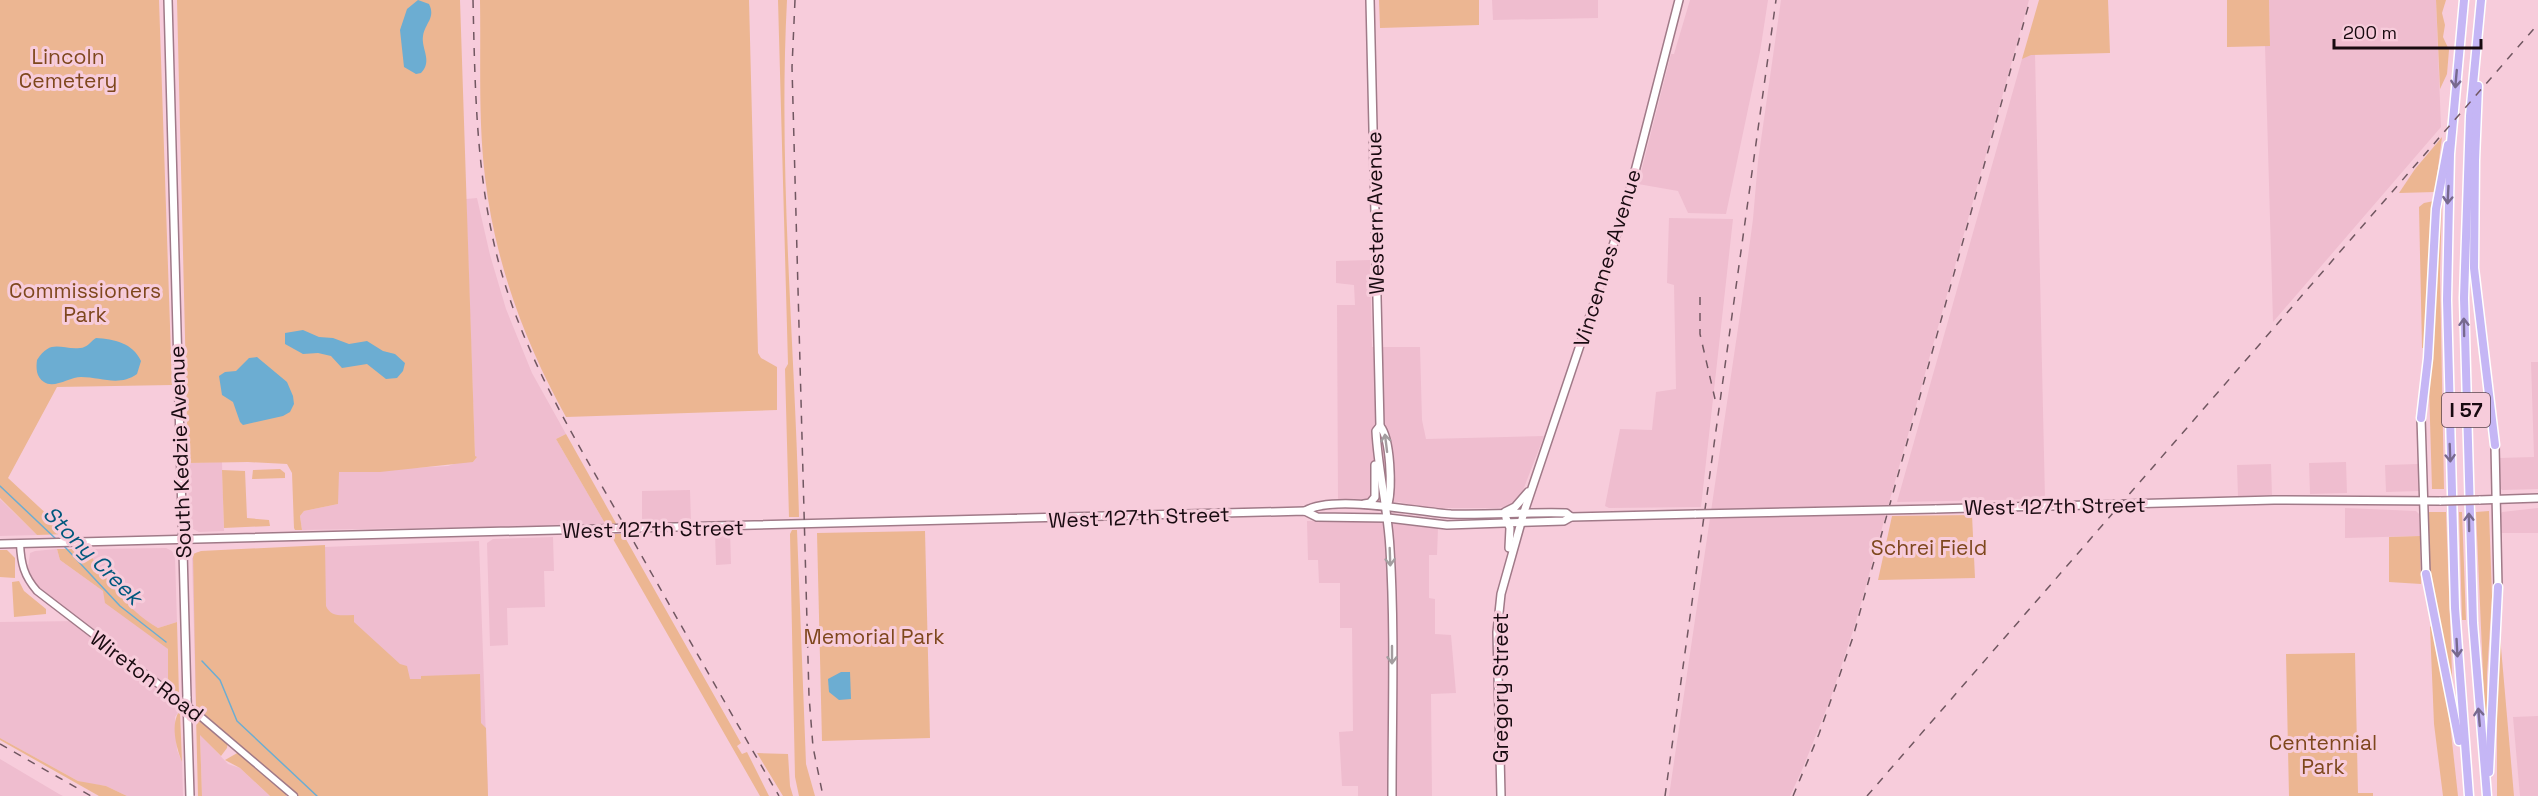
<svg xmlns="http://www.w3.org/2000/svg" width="2538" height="796" viewBox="0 0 2538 796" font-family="'Space Grotesk',sans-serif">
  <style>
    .built { fill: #efbdcf }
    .green { fill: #ecb692 }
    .water { fill: #6cadd2 }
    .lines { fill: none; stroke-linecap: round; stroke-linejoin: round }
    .stream { stroke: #6cadd2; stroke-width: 1.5 }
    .tertiary-casing { stroke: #a07a88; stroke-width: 9 }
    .secondary-casing { stroke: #a07a88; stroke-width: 10 }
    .motorway-casing { stroke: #fff; stroke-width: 11 }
    .tertiary { stroke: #fff; stroke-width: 6 }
    .secondary { stroke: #fff; stroke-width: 7 }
    .motorway { stroke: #c5b6f5; stroke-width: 8 }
    .rail { stroke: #715761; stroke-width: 1.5; stroke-dasharray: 8 8; stroke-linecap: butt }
    .secondary-bridge-casing { stroke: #a07a88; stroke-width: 10; stroke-linecap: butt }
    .secondary-bridge { stroke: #fff; stroke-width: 7 }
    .oneway { stroke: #77698e }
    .oneway2 { stroke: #a39d9f }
    .labels { text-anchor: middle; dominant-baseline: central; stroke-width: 6; stroke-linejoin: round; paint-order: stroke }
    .shield { fill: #f7ccdb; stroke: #5b444d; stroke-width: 1.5 }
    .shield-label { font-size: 20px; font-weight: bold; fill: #180a10 }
    .park-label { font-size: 21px; fill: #7e471d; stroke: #f7ccdb }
    .street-label { font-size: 21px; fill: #180a10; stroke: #f7ccdb }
    .water-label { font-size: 22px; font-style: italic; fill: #00587d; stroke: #f7ccdb }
  </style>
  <rect width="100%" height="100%" fill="#f7ccdb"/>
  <g class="built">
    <polygon points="1492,0 1598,0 1598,18 1493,20"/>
    <polygon points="1690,0 1768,0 1760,52 1726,214 1688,213 1678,191 1638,184 1671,54 1674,54"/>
    <polygon points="1781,0 2029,0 1855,625 1830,700 1802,770 1790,796 1669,796 1742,301 1753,219 1758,161"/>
    <polygon points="2269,0 2436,0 2441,127 2273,322 2265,46 2270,45"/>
    <polygon points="2035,54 2045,499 1897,502 2022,59 2026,56"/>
    <polygon points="477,198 490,255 506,309 532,373 566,434 556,439 606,525 302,530 300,516 304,511 338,504 338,472 448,466 460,462 473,462 477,457 475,457 466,199"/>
    <polygon points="1669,218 1733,219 1701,507 1609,508 1605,506 1620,429 1652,430 1656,392 1676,389 1674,285 1667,283"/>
    <polygon points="1370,260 1372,347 1420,347 1422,420 1426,439 1544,436 1522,493 1510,506 1497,508 1425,508 1399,502 1338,503 1337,305 1355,305 1354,285 1336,283 1336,261"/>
    <polygon points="2531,362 2538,362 2538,489 2502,490 2499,486 2499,458 2534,457"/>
    <polygon points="222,462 224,531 199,532 193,529 189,524 188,463"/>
    <polygon points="2346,462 2347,493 2310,494 2309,463"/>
    <polygon points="2271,464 2272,495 2238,496 2237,465"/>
    <polygon points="2418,464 2419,491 2386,492 2385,465"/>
    <polygon points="690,490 691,523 647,524 642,520 642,491"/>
    <polygon points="0,499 37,535 0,536"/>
    <polygon points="2345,508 2416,511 2419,514 2420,536 2345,538"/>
    <polygon points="2538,508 2538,533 2500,533 2499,517 2502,512"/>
    <polygon points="1307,521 1376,522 1438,528 1437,555 1429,555 1429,598 1435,599 1435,634 1451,635 1456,693 1431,694 1432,796 1358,796 1358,786 1342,786 1339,732 1353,731 1352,628 1340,628 1340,583 1319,583 1318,560 1308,560"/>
    <polygon points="715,532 730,532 731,564 716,565"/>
    <polygon points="553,537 554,571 544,571 545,607 507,608 508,645 490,646 487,543 493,539"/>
    <polygon points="479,541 488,796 298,796 196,707 192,558 197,552"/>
    <polygon points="166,548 172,551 175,557 177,622 158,628 138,616 122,600 86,549"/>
    <polygon points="57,549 60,560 103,591 168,649 168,686 179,695 180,710 175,717 177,750 182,762 183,796 127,796 106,786 90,784 78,781 0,738 0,622 80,621 40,589 33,580 28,568 30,553 35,551"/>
    <polygon points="2538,716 2538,796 2520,796 2513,717"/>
    <polygon points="200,734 228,764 240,768 270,796 202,796"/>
    <polygon points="0,759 59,794 63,796 0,796"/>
  </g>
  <g class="green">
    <polygon points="0,0 159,0 172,385 57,387 8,478 68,534 37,535 0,498"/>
    <polygon points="177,0 460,0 475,456 477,457 473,462 380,472 339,472 338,504 304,511 300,516 302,530 295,530 294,528 292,473 287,464 248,462 188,463"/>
    <path d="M480,0h269l9,353 3,5 16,9v43l-211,7c-41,-74 -71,-154 -81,-240 -7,-58 -4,-118 -5,-177z"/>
    <path d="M778,0h9c-9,171 8,346 12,517h-10l-4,-148 3,-5z"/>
    <polygon points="1379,0 1479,0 1479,25 1380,28"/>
    <polygon points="2039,0 2108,0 2110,53 2031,55 2022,59"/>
    <polygon points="2227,0 2269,0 2270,46 2227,47"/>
    <polygon points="2436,0 2446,0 2442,13 2445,25 2443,37 2449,50 2447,74 2440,89"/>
    <polygon points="2442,137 2435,192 2399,193 2415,169"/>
    <polygon points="2434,201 2425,348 2422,348 2419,207 2424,203"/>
    <polygon points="2442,201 2440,274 2444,489 2432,489 2429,386 2436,230"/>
    <polygon points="566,434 617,525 606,525 556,439"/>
    <polygon points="280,469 285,473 285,478 252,479 253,470"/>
    <polygon points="222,470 245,471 247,518 269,520 270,526 224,528"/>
    <polygon points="2489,511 2492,596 2487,675 2487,720 2485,720 2476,512"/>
    <polygon points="2428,512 2446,512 2453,700 2430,577"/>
    <polygon points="2459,512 2462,512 2466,620 2462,620"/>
    <polygon points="1972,515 1975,578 1878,580 1892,516"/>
    <polygon points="792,530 797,530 806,764 815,796 799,796 795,777 790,534"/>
    <polygon points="925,531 930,738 822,741 817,533"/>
    <polygon points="615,534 623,534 741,743 737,746 742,754 747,752 769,796 760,796 613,539"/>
    <polygon points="2420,536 2421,584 2389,582 2389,537"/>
    <path d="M325,545l1,61c5,12 17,9 28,9v7l46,42 7,2 3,13h11v-3l59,-2 1,49 5,5 2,68h-190l-102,-89 -3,-153 8,-3z"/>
    <path d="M57,549h29c23,32 37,58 72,79l19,-6 2,73 -11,-9v-37l-63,-46 -2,-12 -43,-31z"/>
    <polygon points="0,550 7,550 15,558 15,578 0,577"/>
    <polygon points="19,581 24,591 46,609 46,614 14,617 12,582"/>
    <polygon points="2432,625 2449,714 2458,796 2443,796 2434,724 2430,627"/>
    <polygon points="2497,633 2500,636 2514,796 2497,796"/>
    <polygon points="2355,653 2358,793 2373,793 2373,796 2289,796 2286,654"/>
    <path d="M180,710v2l2,50c-6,-16 -12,-38 -2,-52z"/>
    <polygon points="196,716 228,741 227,748 221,756 200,735 202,796 198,796"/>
    <polygon points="0,738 78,781 106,786 127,796 99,796 0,740"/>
    <polygon points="239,752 287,792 286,796 270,796 240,768 225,760"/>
    <polygon points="757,753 788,754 790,786 793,796 783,796"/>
  </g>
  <g class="water">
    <path d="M418,0l11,4c7,14 -4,19 -6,32 -2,13 10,25 -2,37l-5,1 -12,-7 -4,-37 7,-21z"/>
    <polygon points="303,330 319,337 333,338 349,344 367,341 383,351 395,354 405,363 403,371 397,378 386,379 367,364 342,368 331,356 318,353 303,354 285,344 285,333"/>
    <path d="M96,338c18,1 37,5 45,23l-4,13c-18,13 -36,3 -56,3 -11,0 -27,12 -37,5 -8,-5 -8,-14 -7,-22 14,-22 24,-10 43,-12 7,0 11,-7 16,-10z"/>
    <polygon points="257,357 287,382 293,396 294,404 290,412 283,416 243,425 240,422 233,402 222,395 219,376 225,372 236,371 249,358"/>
    <polygon points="841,672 850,672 851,699 839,700 829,692 828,679"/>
  </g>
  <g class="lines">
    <g class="stream">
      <polyline points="0,486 56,539"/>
      <polyline points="64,546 120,606 166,642"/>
      <polyline points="202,661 220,680 237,721 317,796"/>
    </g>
    <defs>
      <path id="tertiary" d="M20,544c1,20 4,32 17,47l163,125 94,80"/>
      <g id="secondary">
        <polyline points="168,0 187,698"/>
        <path d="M1370,0l10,426 -4,5c2,40 12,78 14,118 5,82 2,165 2,247"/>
        <polyline points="2421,418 2426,574"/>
        <path d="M1380,426c11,13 12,62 8,78"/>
        <polyline points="2495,445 2498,587"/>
        <polyline points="2479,500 2538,498"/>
        <polyline points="1364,504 1370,503 1375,497 1375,465"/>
        <polyline points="1935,509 2274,500 2441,501"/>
        <path d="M1305,511c29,-17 111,1 146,3 38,1 77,-2 115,-1l5,4 125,-3"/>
        <polyline points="1505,512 1515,507 1528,492"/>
        <polyline points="1506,518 1510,528 1509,548"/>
        <polyline points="0,544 1305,511 1317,517 1388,518 1447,525 1564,521 1571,517"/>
        <polyline points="1501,796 1497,632 1501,594 1524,512 1609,259 1633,179 1679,0"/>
      </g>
      <g id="motorway">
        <polyline points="2464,0 2450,154 2447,300 2455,608 2469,796"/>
        <polyline points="2481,0 2470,116 2464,298 2473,623 2487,796"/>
        <polyline points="2478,86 2475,160 2474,268 2495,445"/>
        <polyline points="2421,418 2428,358 2436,209 2448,145"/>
        <polyline points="2426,574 2459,741"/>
        <polyline points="2489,772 2498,587"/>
      </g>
    </defs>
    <use href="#tertiary" class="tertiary-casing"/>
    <use href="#secondary" class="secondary-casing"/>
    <use href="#motorway" class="motorway-casing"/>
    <use href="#tertiary" class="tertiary"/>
    <use href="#secondary" class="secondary"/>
    <use href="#motorway" class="motorway"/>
    <g class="rail">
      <path d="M473,0c2,88 3,175 25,260 25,95 76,177 124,261 52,92 104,184 157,275"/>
      <polyline points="795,0 792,67 809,696 813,747 823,796"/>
      <polyline points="1700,297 1700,334 1715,399"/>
      <polyline points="0,744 91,796"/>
      <polyline points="1665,796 1776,0"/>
      <polyline points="1793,796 1819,734 1853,637 2030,0"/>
      <polyline points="1867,796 2538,24"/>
    </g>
    <defs>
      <g id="secondary-bridge">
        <polyline points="2441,501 2479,500"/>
        <polyline points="1696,514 1935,509"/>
        <polyline points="187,698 190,796"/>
      </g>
    </defs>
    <use href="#secondary-bridge" class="secondary-bridge-casing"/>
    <use href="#secondary-bridge" class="secondary-bridge"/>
  </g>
  <defs><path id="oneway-shaft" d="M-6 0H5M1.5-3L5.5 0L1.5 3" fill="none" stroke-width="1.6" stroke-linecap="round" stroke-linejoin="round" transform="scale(1.5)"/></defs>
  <g class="oneway">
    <use href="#oneway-shaft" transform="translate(2456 79) rotate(95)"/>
    <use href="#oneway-shaft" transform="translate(2448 195) rotate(93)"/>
    <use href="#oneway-shaft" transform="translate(2464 327) rotate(-91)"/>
    <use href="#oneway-shaft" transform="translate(2450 453) rotate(88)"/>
    <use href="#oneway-shaft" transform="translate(2469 522) rotate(-91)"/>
    <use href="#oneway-shaft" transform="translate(2457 648) rotate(87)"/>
    <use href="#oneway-shaft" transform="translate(2479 717) rotate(-95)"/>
  </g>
  <g class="oneway2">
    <use href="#oneway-shaft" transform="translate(1386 443) rotate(-97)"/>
    <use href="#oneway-shaft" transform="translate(1390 557) rotate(88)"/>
    <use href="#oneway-shaft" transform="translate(1392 655) rotate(90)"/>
  </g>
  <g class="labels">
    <rect class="shield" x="2442" y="393" width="48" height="34" rx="4.5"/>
    <g class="shield-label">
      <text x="2466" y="410">I 57</text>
    </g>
    <g class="park-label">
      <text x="68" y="56">Lincoln<tspan x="68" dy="24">Cemetery</tspan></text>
      <text x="85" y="290">Commissioners<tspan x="85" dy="24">Park</tspan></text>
      <text x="1929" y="547">Schrei Field</text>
      <text x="874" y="636">Memorial Park</text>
      <text x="2323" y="742">Centennial<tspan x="2323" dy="24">Park</tspan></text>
    </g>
    <g class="street-label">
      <text transform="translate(1375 213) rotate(-91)">Western Avenue</text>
      <text transform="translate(1607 258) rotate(-73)">Vincennes Avenue</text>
      <text transform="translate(180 452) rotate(-92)">South Kedzie Avenue</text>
      <text transform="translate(2055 506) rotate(-1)">West 127th Street</text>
      <text transform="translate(1139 517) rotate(-2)">West 127th Street</text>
      <text transform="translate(653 529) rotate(-1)">West 127th Street</text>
      <text transform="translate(147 676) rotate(37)">Wireton Road</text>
      <text transform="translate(1500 688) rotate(-90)">Gregory Street</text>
    </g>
    <g class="water-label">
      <text transform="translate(93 555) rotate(45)">Stony Creek</text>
    </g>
  </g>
  <path d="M2334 39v9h147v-9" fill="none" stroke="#180a10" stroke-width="3"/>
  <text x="2343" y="39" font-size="18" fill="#180a10" stroke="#f7ccdb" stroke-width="4.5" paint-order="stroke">200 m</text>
</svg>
